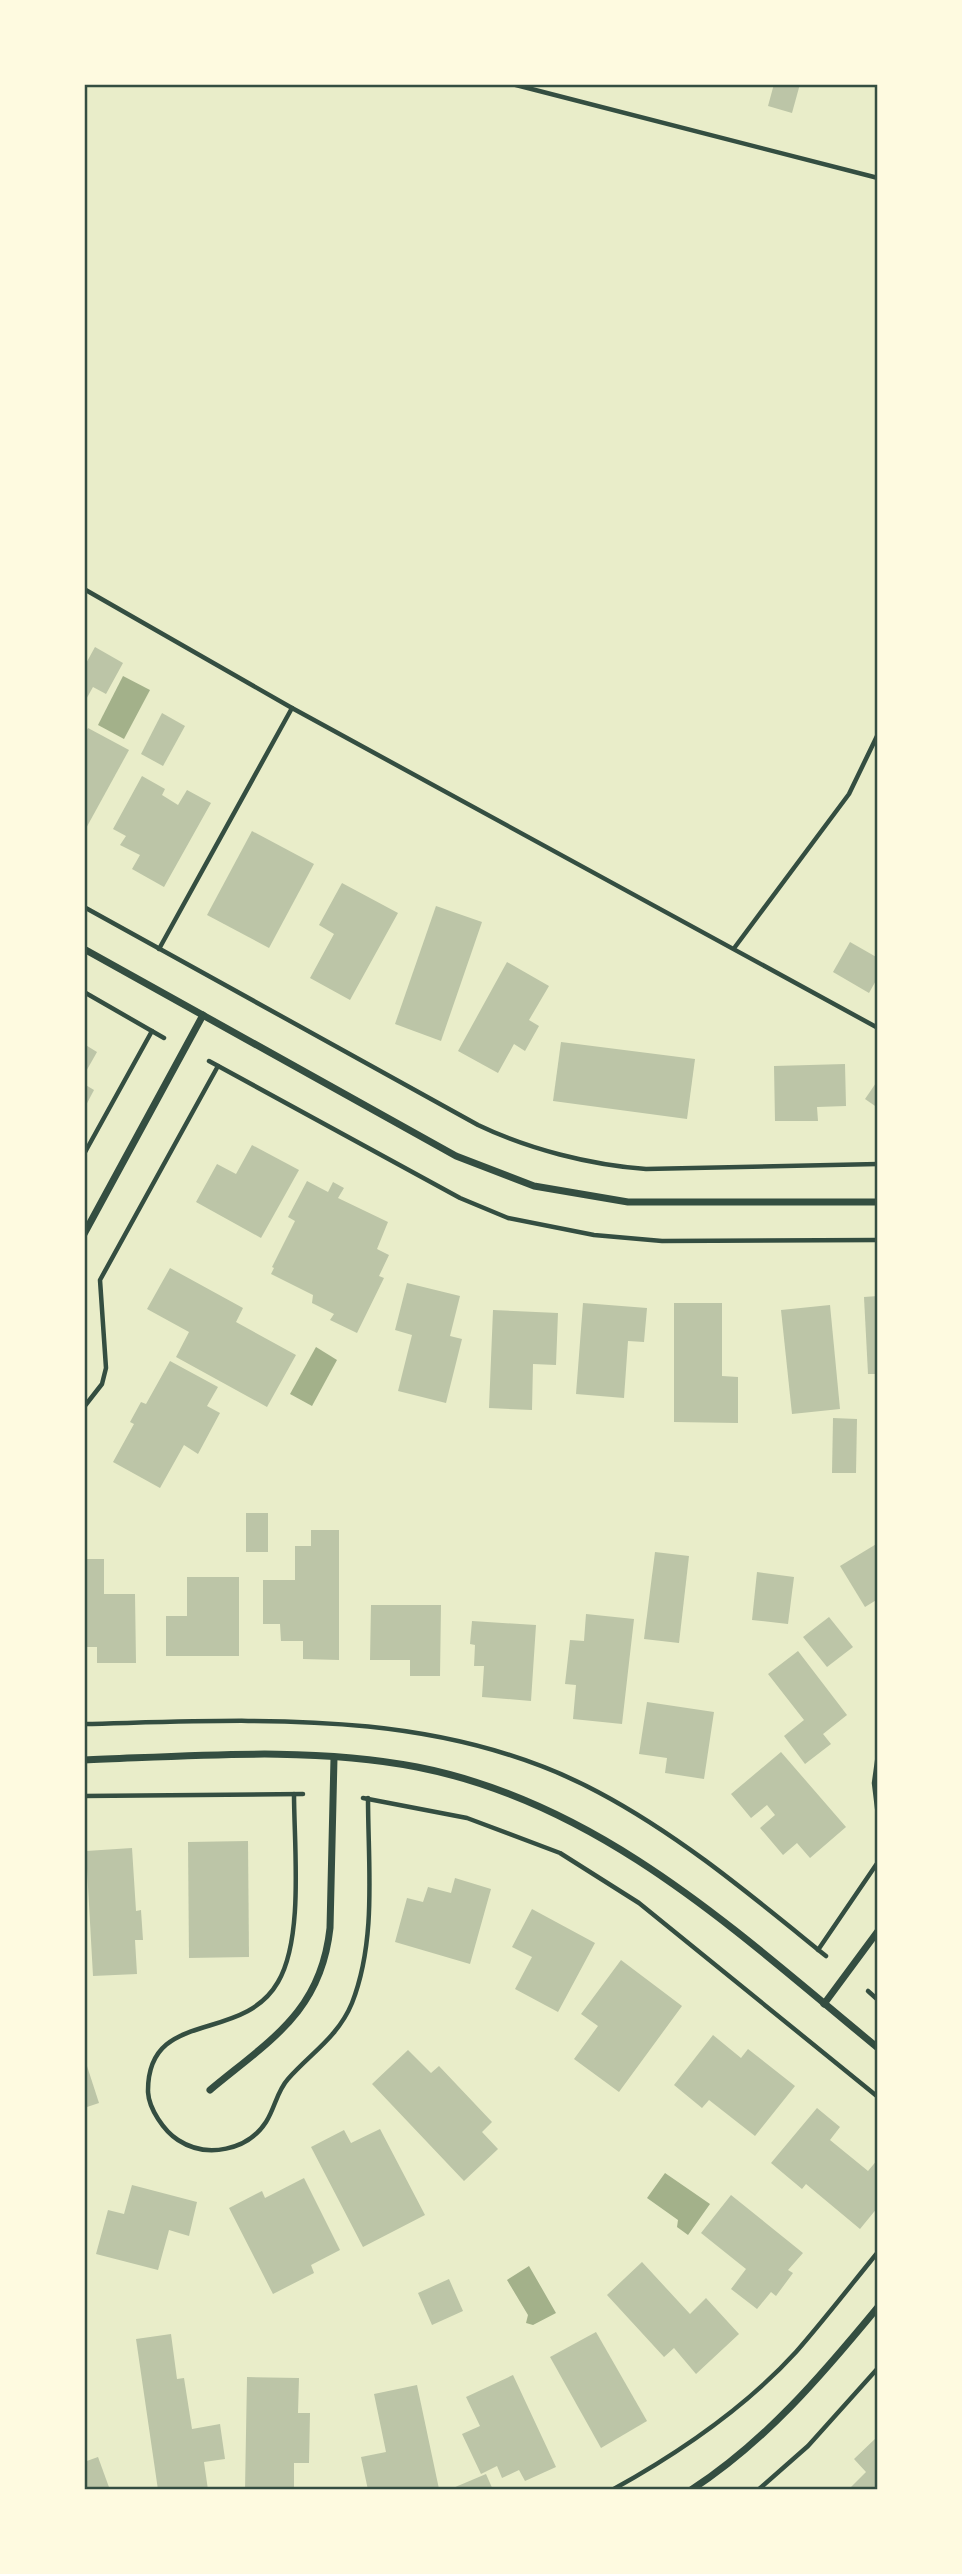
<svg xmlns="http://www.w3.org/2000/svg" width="962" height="2574" viewBox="0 0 962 2574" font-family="Ubuntu,sans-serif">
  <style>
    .water { fill: #a3b18a }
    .building { fill: #bcc5a7 }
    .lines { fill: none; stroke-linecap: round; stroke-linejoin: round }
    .path { stroke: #344e41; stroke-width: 4.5 }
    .minor { stroke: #344e41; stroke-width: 7 }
    .neatline { fill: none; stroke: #344e41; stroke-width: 2.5 }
  </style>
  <rect width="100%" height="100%" fill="#e9edc9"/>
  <g class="water">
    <polygon points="123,676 150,690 124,739 98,725"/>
    <polygon points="316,1347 337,1360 312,1406 290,1394"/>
    <polygon points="665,2173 710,2204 688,2235 677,2227 678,2220 647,2198"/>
    <polygon points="529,2266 556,2313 533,2325 526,2323 528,2315 507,2280"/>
  </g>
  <g class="building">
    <polygon points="774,84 800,84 792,113 768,106"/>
    <polygon points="95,647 123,663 106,694 93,687 84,703 84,667"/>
    <polygon points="162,713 185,726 163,766 141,754"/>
    <polygon points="88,728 129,750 84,832 84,735"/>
    <polygon points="142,776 165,789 162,795 178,805 187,790 211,803 164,887 132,869 140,855 120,845 126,836 113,829"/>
    <polygon points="252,831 314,864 269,948 207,915"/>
    <polygon points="342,883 398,913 350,1000 310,978 334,934 319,925"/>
    <polygon points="436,906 482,922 441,1041 395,1024"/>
    <polygon points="850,942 878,958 878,977 869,993 833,972"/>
    <polygon points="507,962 549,986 529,1020 539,1026 525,1051 514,1044 498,1073 458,1051"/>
    <polygon points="561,1042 695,1059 687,1119 553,1101"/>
    <polygon points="84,1044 97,1052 84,1075"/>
    <polygon points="845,1064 846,1106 817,1107 818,1121 775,1121 774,1066"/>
    <polygon points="878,1080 878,1108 865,1099"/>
    <polygon points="84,1084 94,1090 84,1109"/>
    <polygon points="252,1145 299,1170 261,1238 196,1202 217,1164 236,1174"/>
    <polygon points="307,1181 328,1192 333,1182 344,1188 338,1198 388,1222 377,1249 389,1255 379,1276 384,1278 357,1333 330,1320 334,1314 312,1303 313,1295 271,1274 274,1268 272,1267 295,1221 288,1217"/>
    <polygon points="170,1268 243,1308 236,1322 296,1355 267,1407 176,1357 189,1332 147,1309"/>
    <polygon points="407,1283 460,1296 450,1336 462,1339 446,1403 398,1391 412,1335 395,1330"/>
    <polygon points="878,1296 878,1374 868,1374 864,1297"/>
    <polygon points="583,1303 647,1308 644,1342 628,1341 624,1398 576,1394"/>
    <polygon points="674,1303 722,1303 722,1376 738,1377 738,1423 674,1422"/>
    <polygon points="830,1305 840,1409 792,1414 781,1310"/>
    <polygon points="493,1310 558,1313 556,1365 533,1364 532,1410 489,1408"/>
    <polygon points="170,1361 218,1387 207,1406 220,1413 198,1454 184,1445 160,1488 113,1462 134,1424 130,1422 141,1402 146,1404"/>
    <polygon points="833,1418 857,1419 856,1473 832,1473"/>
    <rect x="246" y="1513" width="22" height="39"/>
    <polygon points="311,1530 339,1530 339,1660 303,1659 303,1641 281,1641 280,1624 263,1624 263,1580 295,1580 295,1546 311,1546"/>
    <polygon points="878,1543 878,1599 865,1607 840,1566"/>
    <polygon points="655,1552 689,1556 679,1643 644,1639"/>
    <polygon points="84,1559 104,1559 104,1594 135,1594 136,1663 97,1663 97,1647 84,1647"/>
    <polygon points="757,1572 794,1577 788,1624 752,1620"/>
    <polygon points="187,1577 239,1577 239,1656 166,1656 166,1616 187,1616"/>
    <polygon points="371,1605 441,1605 440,1676 410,1676 410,1660 370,1660"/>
    <polygon points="586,1614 634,1619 622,1724 573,1719 576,1685 565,1684 570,1640 584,1641"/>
    <polygon points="829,1617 853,1647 827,1667 803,1637"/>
    <polygon points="472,1621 536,1625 531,1701 482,1697 484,1666 474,1666 475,1645 470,1644"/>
    <polygon points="798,1651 847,1715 823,1734 831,1744 805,1764 784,1736 804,1720 768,1674"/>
    <polygon points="647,1702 714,1712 704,1779 665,1773 667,1758 639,1754"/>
    <polygon points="781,1752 846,1827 810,1858 797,1843 783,1855 760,1828 775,1815 767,1805 751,1818 731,1794"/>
    <polygon points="248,1841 249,1957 189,1958 188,1842"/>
    <polygon points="132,1848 136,1911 141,1910 143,1940 135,1940 137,1974 93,1976 86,1851"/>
    <polygon points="455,1878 491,1889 470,1964 395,1942 407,1898 423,1902 428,1887 451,1893"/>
    <polygon points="532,1909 595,1943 558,2012 515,1989 532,1957 512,1947"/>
    <polygon points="621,1960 682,2006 619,2092 574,2059 598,2026 581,2014"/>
    <polygon points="713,2035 741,2058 748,2049 795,2086 755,2136 709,2100 702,2108 674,2085"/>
    <polygon points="408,2050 431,2073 439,2066 492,2122 482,2132 498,2149 464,2181 372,2084"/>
    <polygon points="87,2066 99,2103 84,2108 84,2067"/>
    <polygon points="817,2108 840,2127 830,2140 868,2171 878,2159 878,2207 860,2229 806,2184 802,2189 771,2163"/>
    <polygon points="380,2129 425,2215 363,2247 311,2147 344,2130 351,2143"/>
    <polygon points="304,2178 340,2250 311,2265 314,2273 273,2294 229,2208 262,2191 265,2198"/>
    <polygon points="132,2185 197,2202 189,2236 169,2230 158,2270 96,2254 108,2210 124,2214"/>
    <polygon points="731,2195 803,2253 788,2270 793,2273 776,2296 771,2292 757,2309 731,2289 746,2269 701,2233"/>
    <polygon points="642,2262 690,2314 706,2298 739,2334 696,2374 674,2348 664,2357 607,2295"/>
    <polygon points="449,2279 463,2311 432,2325 418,2293"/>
    <polygon points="596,2332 647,2421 601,2448 550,2357"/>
    <polygon points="171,2334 177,2379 184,2378 192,2429 220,2424 225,2459 204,2462 208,2490 158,2490 136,2339"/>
    <polygon points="513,2375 556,2467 525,2481 519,2470 502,2478 497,2466 481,2474 462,2434 480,2426 466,2397"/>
    <polygon points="247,2377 299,2378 298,2413 310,2413 309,2463 294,2463 294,2490 245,2490"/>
    <polygon points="417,2385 439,2489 368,2490 361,2457 386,2452 374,2394"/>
    <polygon points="877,2437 878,2490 848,2490 866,2472 854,2459"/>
    <polygon points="98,2457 110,2490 84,2490 84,2462"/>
    <polygon points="486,2474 493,2490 454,2490 453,2488"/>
  </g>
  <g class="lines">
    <g class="path">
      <polyline points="512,84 878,178"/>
      <polyline points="84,589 292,708 878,1028"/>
      <path d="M84,907l394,218c50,24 112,40 168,44l232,-5"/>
      <polyline points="735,947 849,794 878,734"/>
      <polyline points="159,949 292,708"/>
      <polyline points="84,992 164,1038"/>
      <polyline points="209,1061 460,1198 508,1218 594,1235 662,1241 878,1240"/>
      <polyline points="84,1154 152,1031"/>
      <polyline points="84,1407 102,1384 106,1368 100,1280 218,1066"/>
      <path d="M84,1724c174,-4 355,-17 514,68 83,44 155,105 228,164"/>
      <polyline points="878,1754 874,1783 878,1816"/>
      <path d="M294,1794c0,52 10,144 -16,188 -36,63 -131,25 -130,110 1,17 16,39 30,48 29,19 70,10 88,-18 9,-14 11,-31 22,-43 23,-26 50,-42 64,-76 25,-64 16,-138 16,-205"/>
      <polyline points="84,1796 303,1794"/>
      <polyline points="363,1798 467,1818 560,1853 639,1903 878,2097"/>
      <polyline points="818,1950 878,1862"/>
      <polyline points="868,1991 878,2000"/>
      <path d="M612,2490c67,-37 132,-81 184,-138 28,-32 55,-67 82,-100"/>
      <polyline points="758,2490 808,2446 878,2368"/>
    </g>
    <g class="minor">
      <polyline points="84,949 456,1156 534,1186 628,1202 878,1202"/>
      <polyline points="84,1234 203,1015"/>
      <path d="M84,1760c109,-4 225,-14 333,7 184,36 321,166 461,281"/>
      <polyline points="824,2004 878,1931"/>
      <path d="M210,2090c60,-50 111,-78 120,-162l4,-170"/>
      <path d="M691,2490c74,-48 131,-115 187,-183"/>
    </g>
  </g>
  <rect width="962" height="2574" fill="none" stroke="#fefae0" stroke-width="172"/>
  <rect x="86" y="86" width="790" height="2402" class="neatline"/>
</svg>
